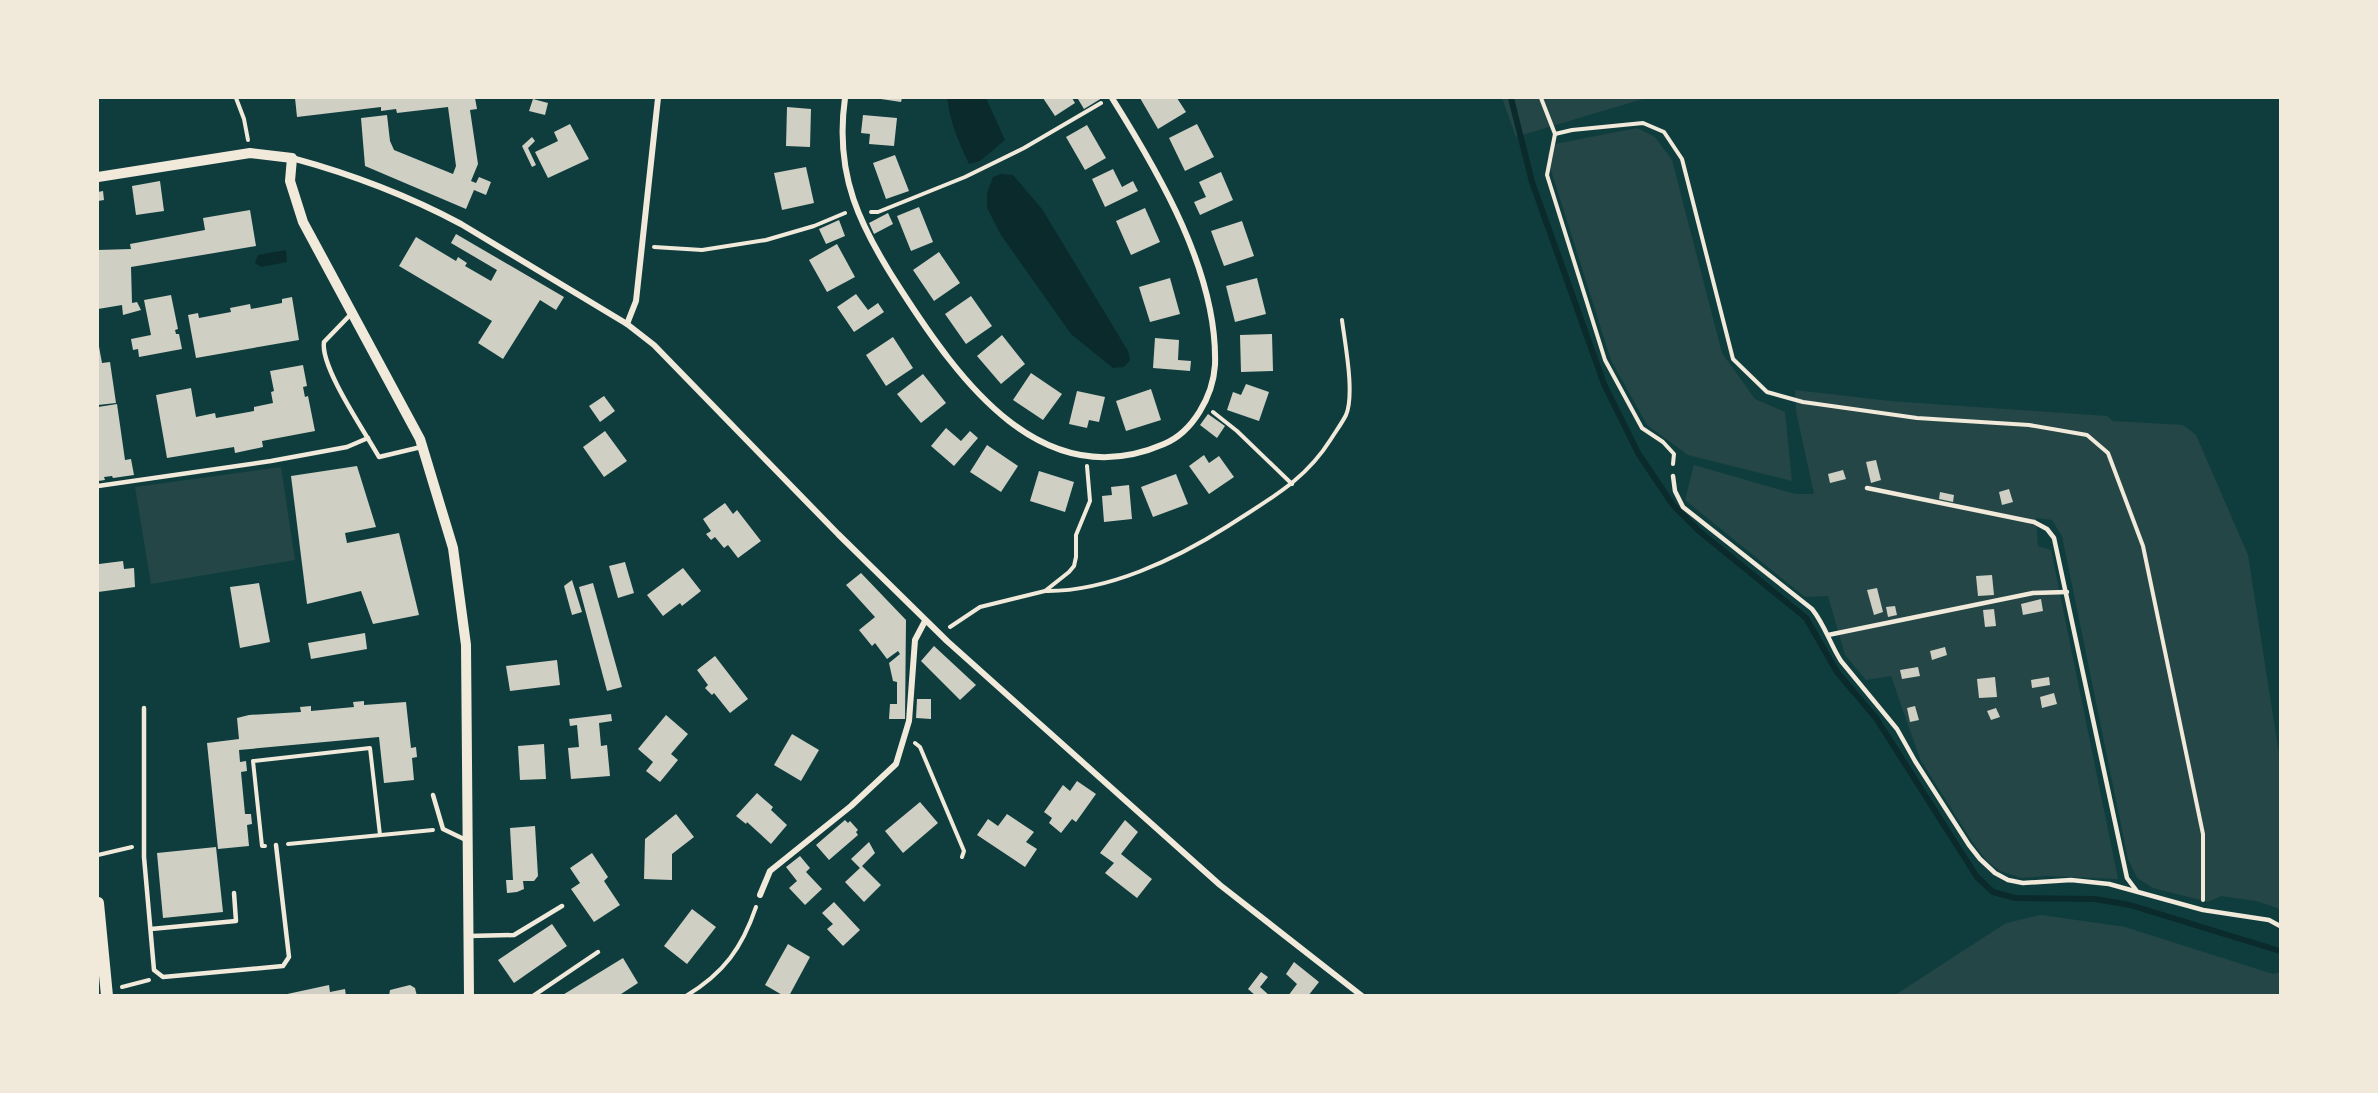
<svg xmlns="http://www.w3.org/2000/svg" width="2378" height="1093" viewBox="0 0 2378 1093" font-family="Figtree,sans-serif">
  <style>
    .green { fill: #244646 }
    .water { fill: #0a2a2b }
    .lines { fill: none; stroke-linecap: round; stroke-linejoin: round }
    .stream { stroke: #0a2a2b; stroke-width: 6 }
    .building { fill: #cfcfc3 }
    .path { stroke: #f1e9da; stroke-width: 4 }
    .service { stroke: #f1e9da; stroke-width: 4.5 }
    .minor { stroke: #f1e9da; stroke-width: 6 }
    .tertiary { stroke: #f1e9da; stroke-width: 10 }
    .secondary { stroke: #f1e9da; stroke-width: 12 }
  </style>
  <rect width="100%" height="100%" fill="#0f3d3e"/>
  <g class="green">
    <polygon points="1502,98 1646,98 1516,137"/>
    <polygon points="1637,128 1655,137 1672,160 1722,353 1755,399 1785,412 1792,481 1688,455 1647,425 1611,360 1549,164 1548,153 1555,144"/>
    <polygon points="1795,390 1890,401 2107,416 2113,421 2183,425 2196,435 2248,555 2280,761 2280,909 2256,901 2221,896 2208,902 2153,888 2137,878 2128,859 2062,536 2052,520 2036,518 2038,546 2051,550 2118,879 2046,876 2022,878 2000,871 1987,861 1973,843 1920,759 1891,676 1866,680 1845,655 1828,596 1805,597 1685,500 1694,465 1795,494 1814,494 1796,411"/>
    <polygon points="281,467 295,560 151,584 135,487"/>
    <polygon points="2041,915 2125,927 2273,974 2280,972 2280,995 1895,995 2006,923"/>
  </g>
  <g class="water">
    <path d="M947,98h39l19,42 -25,21 -11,3c-10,-21 -19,-42 -22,-66z"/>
    <polygon points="1001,174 1013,175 1042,209 1128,351 1130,360 1124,367 1113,368 1071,334 1001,235 987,208 987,193 993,177"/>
    <polygon points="286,250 287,262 261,267 255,263 258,255"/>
  </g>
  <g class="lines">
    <polyline class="stream" points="1511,98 1532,182 1604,384 1638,453 1673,505 1699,531 1806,618 1837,672 1876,718 1977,877 1993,892 2015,898 2095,899 2130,905 2280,951"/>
  </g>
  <g class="building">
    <polygon points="295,98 475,98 477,109 470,110 478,164 471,181 476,183 479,177 491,182 486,195 474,190 466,209 365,166 361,118 387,115 390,141 394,150 453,174 456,166 448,107 397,113 396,109 381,111 381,107 297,117"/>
    <polygon points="874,98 902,98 901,102"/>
    <polygon points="1043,98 1072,98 1075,103 1055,116"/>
    <polygon points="1081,98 1102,98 1084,109 1078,99"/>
    <polygon points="1140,98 1177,98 1186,112 1158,129"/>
    <polygon points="533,99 548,103 545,115 529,111"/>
    <polygon points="787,107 811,109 810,147 786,146"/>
    <polygon points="863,115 897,118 894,146 869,144 870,134 861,133"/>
    <polygon points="570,124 589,159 548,178 535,152 558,141 554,132"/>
    <polygon points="1197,124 1214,157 1185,171 1169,138"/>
    <polygon points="1087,125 1106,158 1085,170 1066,137"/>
    <polygon points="532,137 535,141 528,148 536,165 532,167 522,146"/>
    <polygon points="895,155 909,191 886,199 873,163"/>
    <polygon points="806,167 814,203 782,210 774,173"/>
    <polygon points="1113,169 1122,187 1133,181 1138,191 1105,207 1092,179"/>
    <polygon points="1221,172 1233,200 1200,215 1194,202 1206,197 1199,182"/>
    <polygon points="160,181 164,211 136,215 132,186"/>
    <polygon points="103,191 104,200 98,201 98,192"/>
    <polygon points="919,207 933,242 911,251 897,216"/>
    <polygon points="1145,208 1160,242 1131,255 1116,221"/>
    <polygon points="250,210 256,246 131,267 132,303 137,302 141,310 123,315 122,305 98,309 98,250 131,249 130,244 205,230 203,218"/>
    <polygon points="888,213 893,224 874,234 869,223"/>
    <polygon points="839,220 845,236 826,244 819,229"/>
    <polygon points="1242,221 1254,256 1224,266 1211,231"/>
    <polygon points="456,234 564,297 556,310 540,300 503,359 478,343 492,321 399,266 416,237 456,261 458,257 467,263 465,266 491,281 497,270 451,243"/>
    <polygon points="837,244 855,277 827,292 809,260"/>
    <polygon points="939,252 960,283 934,301 913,270"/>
    <polygon points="1170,278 1180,314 1150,322 1139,287"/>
    <polygon points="1257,278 1266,314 1235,322 1226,286"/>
    <polygon points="856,294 868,310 878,303 884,312 854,332 837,307"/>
    <polygon points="171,295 178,329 175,330 176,334 179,334 182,349 139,357 138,349 133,350 131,339 151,335 144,300"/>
    <polygon points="971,296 992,326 966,344 945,314"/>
    <polygon points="292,297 299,340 196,358 188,315 198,313 199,318 231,312 230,308 250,304 251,309 282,303 282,299"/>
    <polygon points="1272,334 1273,371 1241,372 1240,335"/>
    <polygon points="1002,335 1025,364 1001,384 977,356"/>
    <polygon points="893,337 913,368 886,386 866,355"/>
    <polygon points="1155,338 1179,340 1178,360 1191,361 1190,371 1153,368"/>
    <polygon points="98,341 102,363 110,362 116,403 98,405"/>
    <polygon points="303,365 307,386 303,387 305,397 308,396 315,431 262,441 263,447 235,453 234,447 167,458 156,395 191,388 196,417 215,413 216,418 254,411 254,407 273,403 271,392 274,391 270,371"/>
    <polygon points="1031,373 1062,394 1043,420 1013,400"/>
    <polygon points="923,374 946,403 921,423 897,394"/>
    <polygon points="1246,384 1269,392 1259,421 1227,410 1233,392 1241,395"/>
    <polygon points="1151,389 1161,420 1126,431 1116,401"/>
    <polygon points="1077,391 1105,397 1099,422 1089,420 1087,428 1069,424"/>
    <polygon points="604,396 615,411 600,422 589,406"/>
    <polygon points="117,404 125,460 131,459 134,475 113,478 112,476 104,477 105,480 98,481 98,407"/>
    <polygon points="1208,414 1225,426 1217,438 1200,425"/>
    <polygon points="946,428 961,441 970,431 978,438 954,466 931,446"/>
    <polygon points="605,431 627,461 604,477 583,447"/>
    <polygon points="987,445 1018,466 1001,492 970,472"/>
    <polygon points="1204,455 1209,463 1219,456 1234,477 1209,494 1189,466"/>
    <polygon points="1876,460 1881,480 1871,483 1866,462"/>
    <polygon points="357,466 376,527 345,533 347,543 399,533 419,615 373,624 361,591 307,604 291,476"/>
    <polygon points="1843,470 1846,479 1830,483 1828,474"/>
    <polygon points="1039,471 1074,482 1065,512 1030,501"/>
    <polygon points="1176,474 1188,504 1153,517 1141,487"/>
    <polygon points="1129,485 1132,519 1104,522 1102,496 1112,495 1111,487"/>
    <polygon points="2009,489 2013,502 2002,505 1999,492"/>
    <polygon points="1940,492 1954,495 1953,502 1939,499"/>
    <polygon points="725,503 733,514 737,510 761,541 738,558 728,545 724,548 715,537 711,540 706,534 711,531 703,519"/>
    <polygon points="123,561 124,569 134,568 135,587 98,592 99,564"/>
    <polygon points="625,562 634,593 618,598 609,566"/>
    <polygon points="683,568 701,591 682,606 680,603 663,616 647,595"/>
    <polygon points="861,573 906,620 905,719 889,719 890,704 897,704 897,682 893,681 889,663 900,654 898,651 887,659 875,643 872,646 859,630 875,617 846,585"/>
    <polygon points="1992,575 1994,595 1978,596 1976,576"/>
    <polygon points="572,580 582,612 572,615 564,586"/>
    <polygon points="259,583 270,642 240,648 230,587"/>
    <polygon points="593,583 622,687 607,691 579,587"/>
    <polygon points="1877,588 1883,612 1874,615 1867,590"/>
    <polygon points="2041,599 2043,611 2023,615 2021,604"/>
    <polygon points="1895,606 1897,615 1888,617 1886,607"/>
    <polygon points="1994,609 1996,626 1985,627 1983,610"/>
    <polygon points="365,633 367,649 311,659 308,643"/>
    <polygon points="934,646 976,685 960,700 921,661"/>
    <polygon points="1945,647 1947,655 1932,660 1930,651"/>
    <polygon points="715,656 748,699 730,713 714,693 712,695 705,688 708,685 697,670"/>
    <polygon points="557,660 560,685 510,691 506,666"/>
    <polygon points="1918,667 1920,676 1902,679 1900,670"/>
    <polygon points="1995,677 1997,697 1979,698 1977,679"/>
    <polygon points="2049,677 2050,685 2032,688 2031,680"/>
    <polygon points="2054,693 2057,704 2042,708 2040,697"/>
    <polygon points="917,699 931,699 931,719 916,718"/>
    <polygon points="364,701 364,705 406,702 411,748 416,747 417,757 412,758 414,780 384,783 379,737 239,750 240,762 246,761 247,771 241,772 245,814 251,814 252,824 247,825 249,846 218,849 207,743 239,739 237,718 249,715 301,712 300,707 311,706 311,711 354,707 353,702"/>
    <polygon points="1915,706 1919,720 1910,722 1907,708"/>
    <polygon points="1996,708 2000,717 1991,720 1987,711"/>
    <polygon points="611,714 612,721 599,723 601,746 607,745 610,776 571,779 568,748 579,747 577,725 570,726 569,719"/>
    <polygon points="666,715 688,734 671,754 678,760 660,782 646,771 653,762 638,749"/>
    <polygon points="792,734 819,750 801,781 774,765"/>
    <polygon points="544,744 546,779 520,780 518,746"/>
    <polygon points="1077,781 1096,794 1076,822 1072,819 1061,833 1049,823 1052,818 1044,812 1063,785 1070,791"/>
    <polygon points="757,793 773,807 771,810 787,825 771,844 747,822 746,824 736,816"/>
    <polygon points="920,802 938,823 903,853 885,831"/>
    <polygon points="676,814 694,837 672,854 672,880 644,879 645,839"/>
    <polygon points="1007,814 1034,832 1026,842 1037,849 1025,867 977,835 988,819 998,826"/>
    <polygon points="845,820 848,823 850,821 858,830 856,832 858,835 829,860 816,845"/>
    <polygon points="1125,820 1138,832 1121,854 1152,879 1137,898 1105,873 1114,863 1100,853"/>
    <polygon points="535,826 538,876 534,881 523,881 524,889 517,892 507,893 506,880 513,880 510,828"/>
    <polygon points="869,842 875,853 862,866 881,885 864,902 845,882 860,868 851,859"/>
    <polygon points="216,847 223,912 163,918 157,853"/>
    <polygon points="592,853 608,877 604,881 620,905 594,922 571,889 580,883 570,868"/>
    <polygon points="800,856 810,868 806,872 822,889 805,905 789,888 797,881 786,867"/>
    <polygon points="834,902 860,930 843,946 827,929 833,924 822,913"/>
    <polygon points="692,909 716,927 687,964 664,946"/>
    <polygon points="552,924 567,946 514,983 498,960"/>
    <polygon points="788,944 810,957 789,996 784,996 765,985"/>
    <polygon points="623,958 638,983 618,996 561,996"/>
    <polygon points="1294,962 1319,982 1308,996 1288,996 1297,984 1286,974"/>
    <polygon points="1261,972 1268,977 1260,987 1270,996 1256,996 1248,989"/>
    <polygon points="329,985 330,992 345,989 346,996 278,996"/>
    <polygon points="410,985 415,988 417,996 389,996 390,990"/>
  </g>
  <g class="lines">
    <g class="path">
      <polyline points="236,98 244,119 248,140"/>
      <polyline points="1541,98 1555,134"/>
      <polyline points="871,212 878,212 965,177 1024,148 1101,103"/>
      <polyline points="654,247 702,250 766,240 814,226 845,213"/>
      <polyline points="1213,412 1237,431 1292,484"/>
      <polyline points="1673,464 1674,454 1663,442 1642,428 1605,360 1547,175 1555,134 1572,130 1643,123 1664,132 1682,159 1733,359 1767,392 1803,402 1917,418 2029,425 2087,435 2108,453 2143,546 2203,834 2203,900"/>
      <path d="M1045,591c62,1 131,-32 183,-65 41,-27 76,-44 103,-87 5,-8 11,-16 15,-24 9,-21 -1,-71 -4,-95"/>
      <polyline points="950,627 980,607 1045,591 1069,572 1074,566 1076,557 1076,535 1090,501 1087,466"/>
      <polyline points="915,743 920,747 964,851 962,857"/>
      <polyline points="288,844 433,830"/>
      <polyline points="265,846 262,846 253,761 370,748 380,835"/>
      <polyline points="98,855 132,847"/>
      <polyline points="122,987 149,980"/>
      <path d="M686,996c38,-23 56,-48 70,-89"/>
    </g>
    <g class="service">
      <path d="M352,313l-28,29c-4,25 41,90 55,115l42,-10"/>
      <path d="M1673,476l2,15 8,16 129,102c13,16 18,35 29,52l56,68 18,32 54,84 11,14 15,14 13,7 15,3 48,-3 38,4 94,26 66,10 11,6"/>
      <polyline points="98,486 271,461 347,447 368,438"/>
      <polyline points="1867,488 2034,522 2047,529 2054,538 2127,878 2136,890"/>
      <polyline points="1828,635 2033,593 2067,592"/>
      <polyline points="144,708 144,857 154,970 163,977 283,966 289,957 276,845"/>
      <polyline points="433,795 443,829 468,841"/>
      <polyline points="151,929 236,921 234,893"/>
      <polyline points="468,936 514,935 562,906"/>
      <polyline points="533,996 598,952"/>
    </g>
    <g class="minor">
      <path d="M845,98c-11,77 15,129 56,192 58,90 141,207 263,154 29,-12 49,-48 51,-79 3,-92 -56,-192 -103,-267"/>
      <path d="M292,158c59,16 115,37 169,66l166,100 27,21 184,189 109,107 273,244 142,111"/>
      <polyline points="627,324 636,301 658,98"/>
      <polyline points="760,895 770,871 851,806 896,764 909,721 915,640 925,621"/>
    </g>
    <polyline class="tertiary" points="98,177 250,153 292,158 290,181 303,222 420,439 453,548 466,645 469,996"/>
    <polyline class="secondary" points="98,903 107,996"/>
  </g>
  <rect width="2378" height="1093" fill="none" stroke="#f1e9da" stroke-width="198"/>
</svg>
